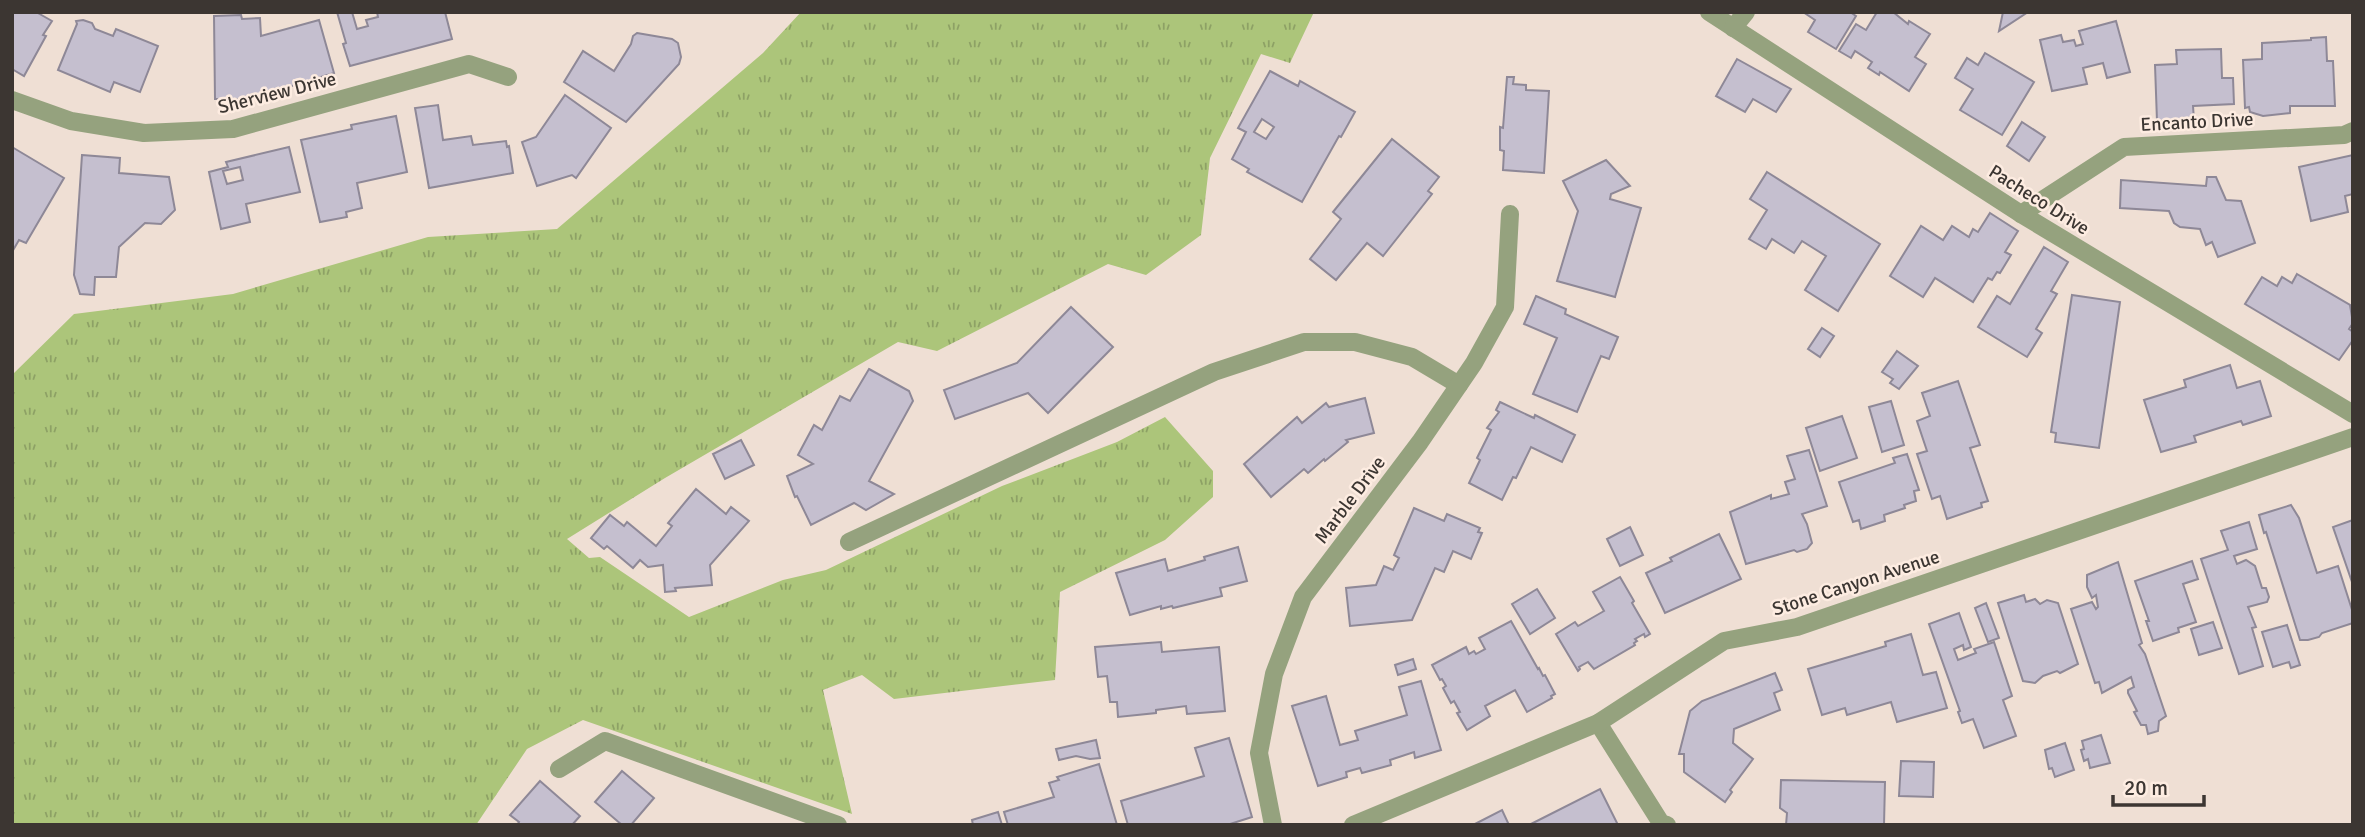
<svg xmlns="http://www.w3.org/2000/svg" width="2365" height="837" viewBox="0 0 2365 837" font-family="Signika,sans-serif">
  <style>
    .grass { fill: url(#grass-tufts) }
    .building { fill: #c5bfcf; stroke: #8e8897; stroke-width: 2; fill-rule: evenodd }
    .lines { fill: none; stroke-linecap: round; stroke-linejoin: round }
    .minor { stroke: #95a27e; stroke-width: 18 }
    .labels { text-anchor: middle; dominant-baseline: central; stroke-width: 5; stroke-linejoin: round; paint-order: stroke }
    .street-label { font-size: 19px; fill: #3c3632; stroke: #fdece1 }
  </style>
  <defs>
    <pattern id="grass-tufts" width="24" height="20" patternUnits="userSpaceOnUse" patternTransform="scale(1.75)"><rect width="24" height="20" fill="#acc57a"/><path d="M3 7l-1-3M5 7V3M7 7l1-3M15 17l-1-3M17 17v-4M19 17l1-3" fill="none" stroke="#8da165"/></pattern>
  </defs>
  <rect width="100%" height="100%" fill="#efdfd4"/>
  <polygon class="grass" points="801,12 1314,12 1290,63 1261,54 1210,158 1201,235 1146,275 1108,264 937,351 898,342 665,478 567,539 589,558 600,557 689,617 783,580 826,570 1002,486 1117,442 1165,417 1213,471 1213,497 1165,540 1060,592 1055,680 894,699 862,675 823,690 852,814 583,720 527,749 476,825 12,825 12,375 74,314 233,294 428,237 557,229 763,53"/>
  <g class="building">
    <polygon points="12,12 36,12 52,21 43,35 46,36 24,76 12,69"/>
    <polygon points="337,12 352,12 357,29 368,26 366,20 378,17 377,12 445,12 452,39 350,66 343,44 346,43"/>
    <polygon points="1803,12 1850,12 1856,16 1836,49 1808,32 1815,20"/>
    <polygon points="1877,12 1893,12 1908,24 1909,21 1930,34 1915,57 1926,64 1909,91 1880,72 1879,75 1868,68 1872,62 1855,51 1851,58 1839,51 1856,24 1866,30"/>
    <polygon points="2003,12 2028,12 1999,31"/>
    <polygon points="241,15 242,19 260,18 261,36 319,20 334,73 249,99 215,99 214,16"/>
    <polygon points="83,20 92,23 95,29 113,36 116,29 158,46 140,92 114,82 110,92 58,70 77,24 76,21"/>
    <polygon points="2116,21 2130,72 2107,78 2103,63 2083,68 2087,84 2052,91 2040,40 2061,35 2063,42 2074,40 2076,46 2083,44 2079,31"/>
    <polygon points="637,33 672,39 678,43 681,57 679,64 626,122 564,82 583,51 614,71 631,44 633,36"/>
    <polygon points="2326,37 2327,61 2333,61 2335,106 2290,106 2290,113 2263,116 2250,112 2249,107 2245,108 2243,60 2262,59 2262,43 2311,40 2311,38"/>
    <polygon points="2221,49 2222,78 2233,78 2234,104 2193,106 2194,120 2157,121 2155,65 2177,64 2176,50"/>
    <polygon points="1985,53 2034,82 2002,135 1960,110 1973,89 1955,78 1967,58 1978,65"/>
    <polygon points="1737,59 1791,89 1776,112 1753,99 1745,112 1716,96"/>
    <path d="M1270,71l28,15 2,-5 55,31 -14,25 -2,-1 -37,66 -55,-30 2,-3 -17,-10 14,-27 -8,-4zM1262,119l12,8 -8,12 -12,-7z"/>
    <polygon points="1507,77 1514,77 1513,84 1526,85 1526,90 1549,91 1544,173 1503,170 1504,151 1500,150 1500,127 1503,128"/>
    <polygon points="565,95 611,128 576,178 572,175 537,186 522,142 536,137"/>
    <polygon points="438,105 443,140 471,136 473,145 506,141 507,147 509,146 513,173 429,188 415,108"/>
    <polygon points="396,116 407,172 357,183 362,208 346,212 347,217 320,222 301,140 352,129 351,125"/>
    <polygon points="2022,122 2045,137 2029,161 2007,146"/>
    <polygon points="1392,139 1439,177 1428,191 1432,194 1383,256 1367,243 1336,280 1310,259 1341,219 1333,212"/>
    <polygon points="12,147 64,178 26,243 19,240 12,252"/>
    <path d="M289,147l11,45 -54,12 4,18 -29,7 -12,-57 19,-5 -2,-5zM240,167l3,13 -16,4 -4,-13z"/>
    <polygon points="82,155 120,158 119,173 169,177 175,210 161,224 145,223 119,247 116,277 95,277 94,295 80,294 74,275"/>
    <polygon points="2353,155 2353,194 2345,196 2348,212 2311,221 2299,167"/>
    <polygon points="1606,160 1630,186 1611,194 1610,199 1641,208 1615,297 1557,281 1578,211 1563,181"/>
    <polygon points="1767,172 1880,244 1838,311 1805,290 1826,256 1802,241 1794,253 1772,239 1766,249 1749,239 1767,210 1750,199"/>
    <polygon points="2207,177 2216,177 2226,200 2241,201 2255,243 2218,257 2212,242 2206,245 2200,229 2180,227 2174,223 2169,211 2120,208 2121,180 2206,186"/>
    <polygon points="1990,213 2018,231 2005,252 2011,255 2000,273 1997,272 1992,280 1988,278 1973,302 1935,278 1923,297 1890,276 1921,226 1943,240 1952,226 1969,237 1973,229 1978,232"/>
    <polygon points="2044,247 2068,262 2051,291 2057,294 2036,329 2042,333 2027,357 1978,327 1997,296 2010,304"/>
    <polygon points="2297,274 2350,305 2353,323 2349,329 2353,332 2353,340 2339,360 2245,304 2262,277 2277,286 2282,277 2292,283"/>
    <polygon points="2072,295 2120,302 2099,448 2055,442 2056,433 2051,432"/>
    <polygon points="1536,296 1566,309 1565,314 1618,337 1609,359 1601,356 1577,412 1533,394 1557,338 1524,324"/>
    <polygon points="1071,307 1113,347 1048,413 1028,393 955,419 944,390 1017,363"/>
    <polygon points="1822,328 1834,336 1820,357 1808,349"/>
    <polygon points="1897,351 1918,366 1899,389 1890,383 1893,379 1882,372"/>
    <polygon points="2230,365 2237,388 2260,381 2271,416 2243,425 2241,421 2194,436 2196,442 2161,452 2144,400 2186,387 2184,380"/>
    <polygon points="869,369 909,391 913,401 869,481 894,494 866,510 854,503 811,525 797,496 795,497 787,476 813,464 798,455 814,425 822,430 840,396 850,401"/>
    <polygon points="1958,381 1980,445 1970,448 1988,501 1981,503 1982,507 1947,519 1940,496 1932,499 1917,454 1927,451 1917,421 1930,416 1922,393"/>
    <polygon points="1365,398 1374,433 1346,440 1348,442 1325,461 1324,459 1308,473 1304,469 1271,497 1244,464 1297,417 1302,423 1326,403 1329,407"/>
    <polygon points="1891,401 1904,445 1882,452 1869,407"/>
    <polygon points="1500,402 1534,418 1535,415 1575,435 1562,462 1531,447 1516,478 1513,477 1502,500 1469,483 1480,460 1477,458 1491,430 1487,428 1499,412 1496,410"/>
    <polygon points="1842,416 1857,458 1820,471 1806,428"/>
    <polygon points="741,440 754,465 725,479 713,454"/>
    <polygon points="1809,450 1827,506 1802,514 1807,524 1812,543 1807,549 1797,552 1794,550 1746,564 1730,512 1771,495 1771,499 1789,494 1785,482 1795,479 1787,456"/>
    <polygon points="1907,454 1919,490 1914,491 1916,501 1904,505 1905,508 1884,515 1885,521 1861,529 1859,520 1853,522 1839,482 1895,463 1893,458"/>
    <polygon points="696,489 726,514 731,507 749,521 710,565 712,585 675,588 676,591 665,592 663,565 648,567 640,560 633,568 607,546 604,549 591,538 610,515 624,526 627,522 656,546 672,526 668,523"/>
    <polygon points="2291,505 2299,518 2317,573 2338,566 2353,613 2353,623 2322,633 2319,637 2308,640 2300,640 2266,532 2264,533 2259,515"/>
    <polygon points="1414,508 1444,521 1447,514 1480,528 1478,532 1482,533 1471,559 1453,551 1444,572 1435,568 1412,620 1350,626 1346,588 1376,585 1384,566 1393,570 1399,558 1394,555"/>
    <polygon points="2353,520 2353,582 2352,582 2333,527"/>
    <polygon points="2249,522 2257,549 2234,556 2237,564 2246,560 2255,566 2262,588 2266,588 2269,597 2267,602 2248,607 2256,627 2252,628 2263,666 2239,674 2201,559 2228,550 2221,531"/>
    <polygon points="1630,527 1643,555 1620,566 1607,539"/>
    <polygon points="1719,534 1741,579 1665,613 1646,573 1672,561 1670,558"/>
    <polygon points="1238,547 1247,581 1220,588 1222,596 1173,608 1172,606 1161,609 1161,606 1130,615 1116,573 1165,559 1168,571 1205,560 1204,557"/>
    <polygon points="2192,561 2198,579 2183,584 2196,622 2178,628 2179,632 2153,641 2146,621 2149,621 2135,581"/>
    <polygon points="2118,562 2142,643 2139,645 2145,654 2166,716 2159,721 2158,731 2148,734 2146,725 2141,725 2134,712 2137,711 2128,693 2128,690 2134,687 2131,677 2102,693 2099,682 2095,683 2071,609 2092,602 2096,609 2098,607 2096,595 2092,598 2087,587 2087,575"/>
    <polygon points="1620,577 1634,601 1632,603 1650,634 1645,637 1644,634 1635,639 1637,641 1634,643 1635,645 1594,669 1588,662 1579,667 1580,669 1578,671 1556,634 1575,622 1578,626 1604,611 1593,592"/>
    <polygon points="1537,589 1555,618 1530,634 1512,604"/>
    <polygon points="2024,595 2026,602 2035,599 2040,604 2047,600 2058,603 2078,664 2060,673 2057,671 2043,676 2035,683 2023,681 1998,603"/>
    <polygon points="1986,603 1999,638 1988,642 1975,608"/>
    <polygon points="1959,613 1971,647 1964,650 1963,645 1954,649 1958,660 1976,653 1974,649 1994,642 2012,696 2003,700 2016,736 1984,748 1973,719 1962,723 1958,712 1960,711 1929,624"/>
    <polygon points="1511,621 1538,669 1539,668 1543,676 1545,675 1555,694 1551,696 1552,698 1527,712 1515,690 1485,706 1490,716 1467,730 1457,713 1460,712 1454,701 1451,703 1443,688 1446,686 1442,679 1440,680 1432,665 1466,647 1469,654 1474,651 1476,654 1485,649 1479,638"/>
    <polygon points="2213,622 2222,648 2199,655 2191,629"/>
    <polygon points="2287,625 2300,665 2291,668 2289,662 2273,667 2262,632"/>
    <polygon points="1911,634 1923,675 1936,672 1947,708 1897,722 1891,702 1847,715 1845,708 1822,715 1808,669 1886,646 1885,642"/>
    <polygon points="1161,642 1162,652 1219,647 1225,711 1187,714 1186,706 1156,710 1156,713 1118,717 1117,702 1110,702 1107,676 1098,677 1095,647"/>
    <polygon points="1413,659 1416,669 1398,675 1395,665"/>
    <polygon points="1775,673 1782,690 1774,693 1780,710 1734,729 1733,743 1753,759 1730,790 1732,792 1725,802 1684,772 1684,754 1679,754 1690,711 1702,701"/>
    <polygon points="1421,681 1441,750 1415,758 1414,752 1390,760 1391,765 1362,773 1360,768 1346,772 1347,777 1318,786 1292,706 1326,696 1340,745 1358,740 1355,731 1407,715 1399,687"/>
    <polygon points="2101,735 2110,763 2090,768 2088,759 2084,761 2081,750 2084,749 2082,741"/>
    <polygon points="1229,738 1252,817 1227,825 1128,825 1121,801 1204,776 1195,748"/>
    <polygon points="1096,740 1100,758 1090,759 1076,756 1059,760 1056,749"/>
    <polygon points="2065,743 2074,770 2055,777 2052,768 2049,769 2045,750"/>
    <polygon points="1901,761 1934,762 1933,797 1899,796"/>
    <polygon points="1099,764 1117,825 1008,825 1004,812 1054,797 1049,783 1059,780 1057,777"/>
    <polygon points="622,771 654,798 631,825 622,825 595,802"/>
    <polygon points="1781,780 1885,782 1884,825 1786,825 1787,813 1780,808"/>
    <polygon points="540,781 580,816 572,825 517,825 519,822 510,815"/>
    <polygon points="1600,789 1618,825 1529,825"/>
    <polygon points="1502,810 1509,825 1473,825"/>
    <polygon points="998,812 1002,825 973,825 972,820"/>
  </g>
  <g class="lines">
    <g class="minor">
      <polyline points="1709,12 2021,214 2353,414"/>
      <polyline points="1733,28 1746,12"/>
      <polyline points="12,100 71,121 144,133 233,129 469,64 508,77"/>
      <polyline points="2021,214 2124,147 2344,135 2353,131"/>
      <polyline points="849,542 1214,372 1304,342 1355,342 1412,357 1459,385"/>
      <polyline points="1598,723 1661,823 1667,825"/>
      <polyline points="559,769 605,741 838,825"/>
      <polyline points="1273,825 1259,753 1274,674 1303,597 1420,442 1474,363 1505,307 1510,214"/>
      <polyline points="1353,825 1598,723 1724,641 1797,627 2353,437"/>
    </g>
  </g>
  <g class="labels">
    <g class="street-label">
      <text transform="translate(277 93) rotate(-14)">Sherview Drive</text>
      <text transform="translate(2197 122) rotate(-3)">Encanto Drive</text>
      <text transform="translate(2039 200) rotate(32)">Pacheco Drive</text>
      <text transform="translate(1350 500) rotate(-53)">Marble Drive</text>
      <text transform="translate(1856 583) rotate(-18)">Stone Canyon Avenue</text>
    </g>
  </g>
  <rect width="2365" height="837" fill="none" stroke="#3c3632" stroke-width="28"/>
  <path d="M2113 795v10h91v-10" fill="none" stroke="#3c3632" stroke-width="3.5"/>
  <text x="2124" y="795" font-size="21" fill="#3c3632" stroke="#fdece1" stroke-width="5" paint-order="stroke">20 m</text>
</svg>
